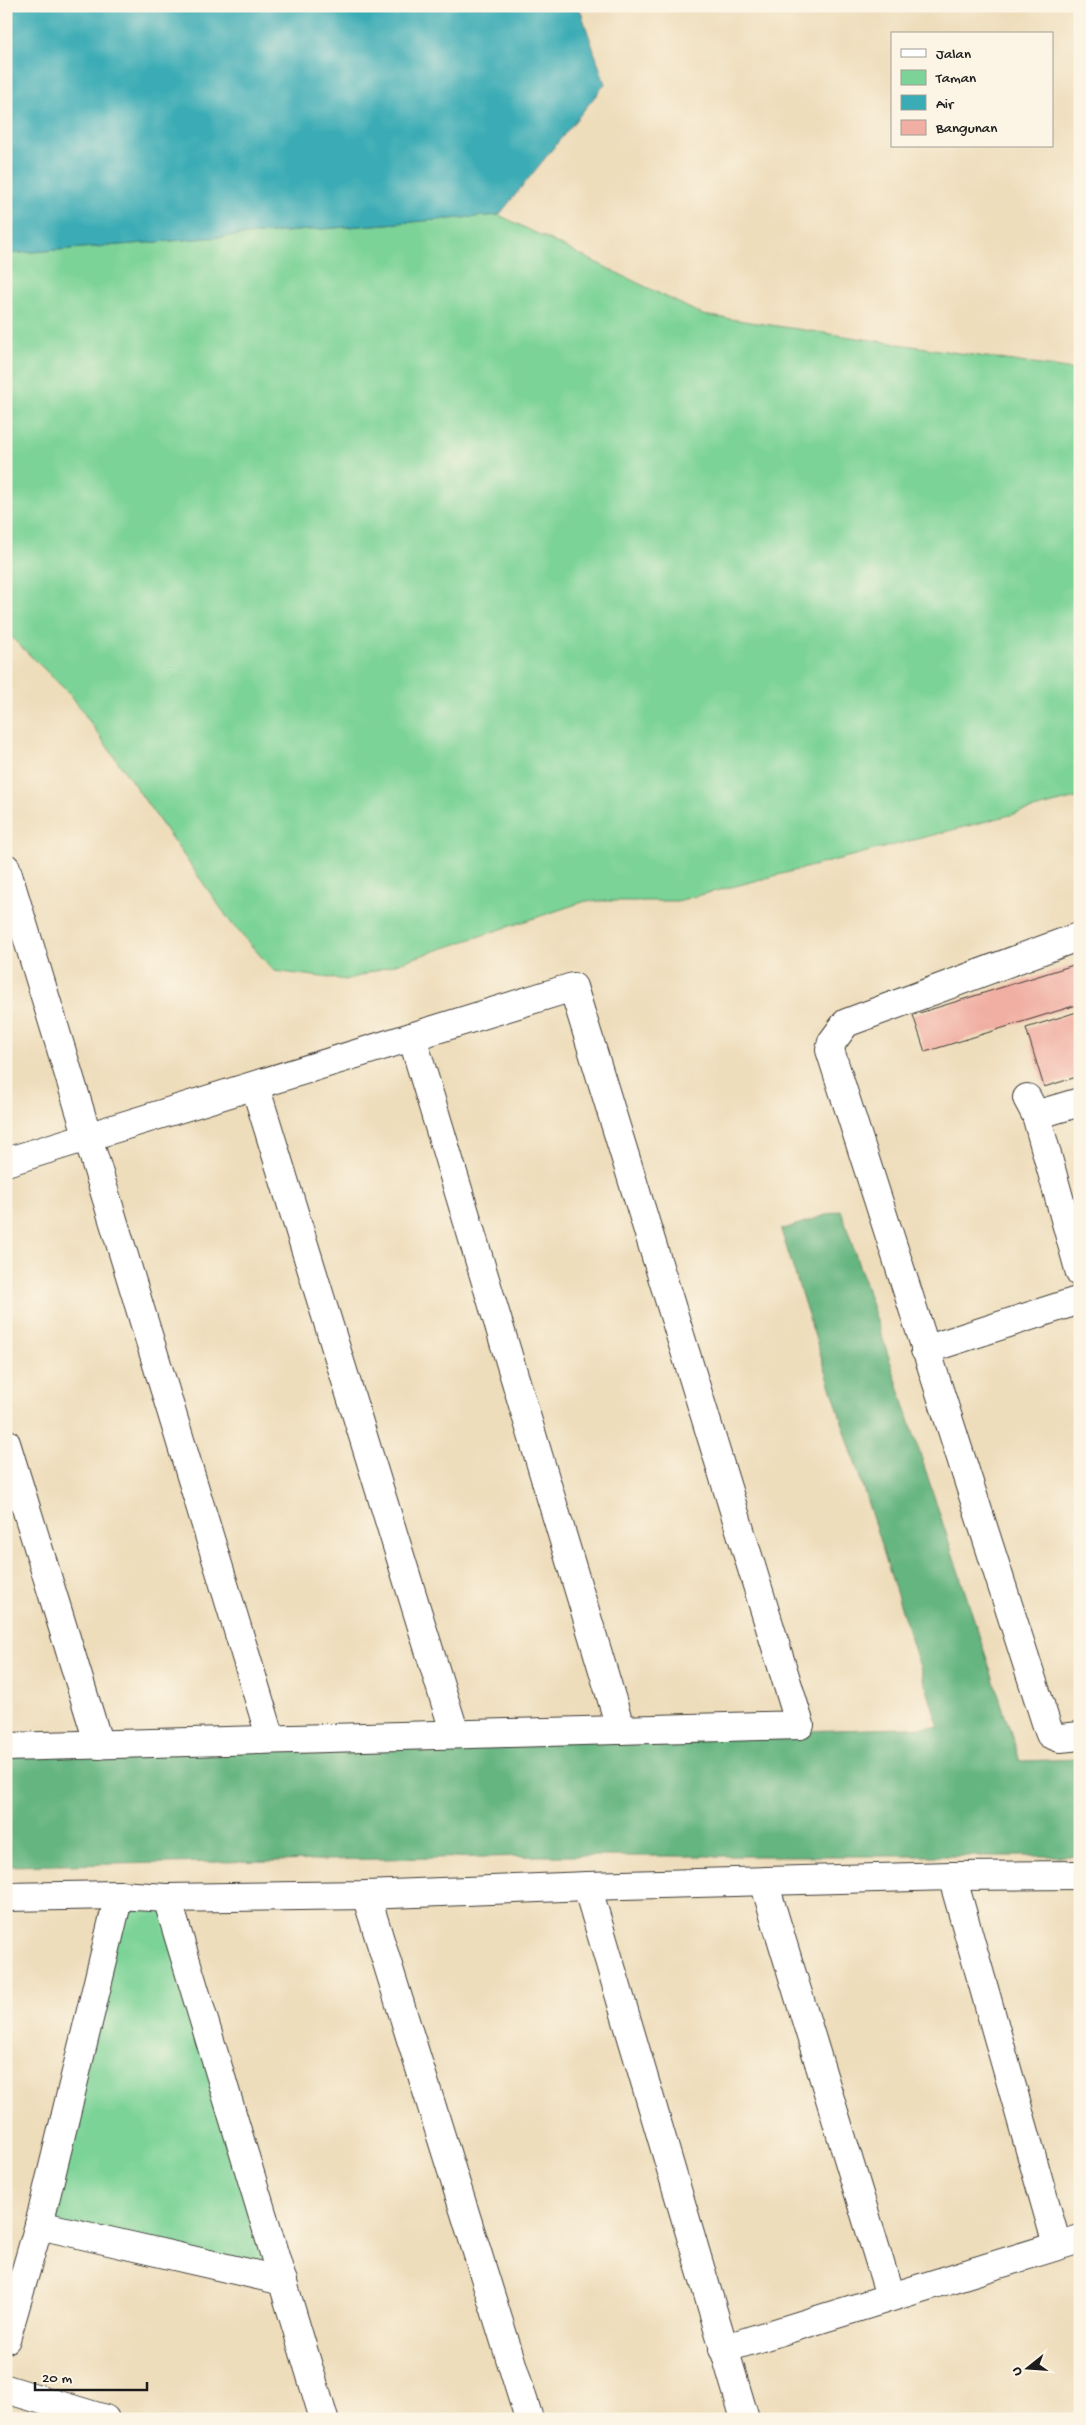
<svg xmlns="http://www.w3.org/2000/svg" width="1086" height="2425" viewBox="0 0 1086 2425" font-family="'Gochi Hand',sans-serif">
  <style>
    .green { fill: #7cd397; stroke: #4c785a }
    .forest { fill: #65b580; stroke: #40684e }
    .water { fill: #3aacb5; stroke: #2b6468 }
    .building { fill: #f1aea3 }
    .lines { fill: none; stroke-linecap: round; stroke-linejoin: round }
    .minor-casing { stroke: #3c3934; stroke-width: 30 }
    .minor { stroke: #fff; stroke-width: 28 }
  </style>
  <rect width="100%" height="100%" fill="#fcf5e5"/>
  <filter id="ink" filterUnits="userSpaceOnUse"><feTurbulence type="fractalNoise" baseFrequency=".02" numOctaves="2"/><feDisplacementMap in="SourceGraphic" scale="10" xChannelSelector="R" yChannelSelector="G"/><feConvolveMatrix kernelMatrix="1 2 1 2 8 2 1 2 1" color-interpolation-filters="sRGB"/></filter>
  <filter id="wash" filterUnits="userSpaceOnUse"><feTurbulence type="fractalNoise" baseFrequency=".0096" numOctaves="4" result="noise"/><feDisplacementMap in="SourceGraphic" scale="20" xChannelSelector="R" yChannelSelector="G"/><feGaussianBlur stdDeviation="1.12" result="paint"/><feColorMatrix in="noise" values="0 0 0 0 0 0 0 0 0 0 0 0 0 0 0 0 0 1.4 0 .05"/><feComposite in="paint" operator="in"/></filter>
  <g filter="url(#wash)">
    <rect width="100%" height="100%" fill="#edb"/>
    <g class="green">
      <polygon points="499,215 703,315 1080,371 1080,797 677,901 586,901 347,980 274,971 232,924 71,695 6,632 6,254"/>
      <polygon points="119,1895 167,1898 283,2281 39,2225"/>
    </g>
    <polygon class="forest" points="841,1210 1020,1761 1080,1759 1080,1856 538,1856 6,1866 6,1754 939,1727 781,1230"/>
    <polygon class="water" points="6,6 579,6 605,84 499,215 6,254"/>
    <g id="blocks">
      <g class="building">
        <polygon points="1080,963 1080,1004 925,1052 913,1015"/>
        <polygon points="1080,1011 1080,1076 1044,1087 1026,1028"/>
      </g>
    </g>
  </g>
  <g filter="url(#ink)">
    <use href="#blocks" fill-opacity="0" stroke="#3c3934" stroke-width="1"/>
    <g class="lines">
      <defs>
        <g id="minor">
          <polyline points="6,868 271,1739"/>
          <polyline points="1080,936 846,1023 832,1042 830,1050 1047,1726 1050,1734 1060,1738 1080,1736"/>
          <polyline points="412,1037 621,1730"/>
          <polyline points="255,1086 455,1734"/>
          <polyline points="1027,1098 1036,1115 1080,1273"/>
          <polyline points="1036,1115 1080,1102"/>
          <polyline points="6,1162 573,987 800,1725 6,1747"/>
          <polyline points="925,1350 1080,1300"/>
          <polyline points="6,1443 99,1745"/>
          <polyline points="952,1876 1057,2245"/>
          <polyline points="764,1882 890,2296"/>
          <polyline points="587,1886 745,2419"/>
          <polyline points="366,1895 529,2419"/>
          <polyline points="6,1897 119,1895 167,1898 366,1895 587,1886 952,1876 1080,1875"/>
          <polyline points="167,1898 324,2419"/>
          <polyline points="39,2225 283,2281"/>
          <polyline points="6,2339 39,2225 119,1895"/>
          <polyline points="723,2349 1080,2239"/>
          <polyline points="6,2389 105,2419"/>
        </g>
      </defs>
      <use href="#minor" class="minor-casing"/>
      <use href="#minor" class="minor"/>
    </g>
  </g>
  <rect width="1086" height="2425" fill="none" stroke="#fcf5e5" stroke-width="25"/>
  <rect x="891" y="32" width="162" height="115" fill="#fcf5e5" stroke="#a29e95"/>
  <rect x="901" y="49" width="25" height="8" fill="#ffffff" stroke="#a29e95"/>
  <text x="936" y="58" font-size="15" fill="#1c1c1c">Jalan</text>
  <rect x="901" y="70" width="25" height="15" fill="#7cd397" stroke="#a29e95"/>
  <text x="936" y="82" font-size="15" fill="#1c1c1c">Taman</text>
  <rect x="901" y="95" width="25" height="15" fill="#3aacb5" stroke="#a29e95"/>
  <text x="936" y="108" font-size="15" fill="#1c1c1c">Air</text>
  <rect x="901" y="120" width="25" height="15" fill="#f1aea3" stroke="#a29e95"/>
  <text x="936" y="132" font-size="15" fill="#1c1c1c">Bangunan</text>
  <g transform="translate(1028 2368) rotate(253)" stroke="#fcf5e5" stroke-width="4" paint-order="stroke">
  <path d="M0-4L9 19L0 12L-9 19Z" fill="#1c1c1c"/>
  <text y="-8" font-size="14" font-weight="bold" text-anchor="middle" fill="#1c1c1c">U</text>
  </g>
  <path d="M35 2382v8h112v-8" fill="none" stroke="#1c1c1c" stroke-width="2.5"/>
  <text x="42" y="2382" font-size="15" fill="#1c1c1c" stroke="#fcf5e5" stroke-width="4" paint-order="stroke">20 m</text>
</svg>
